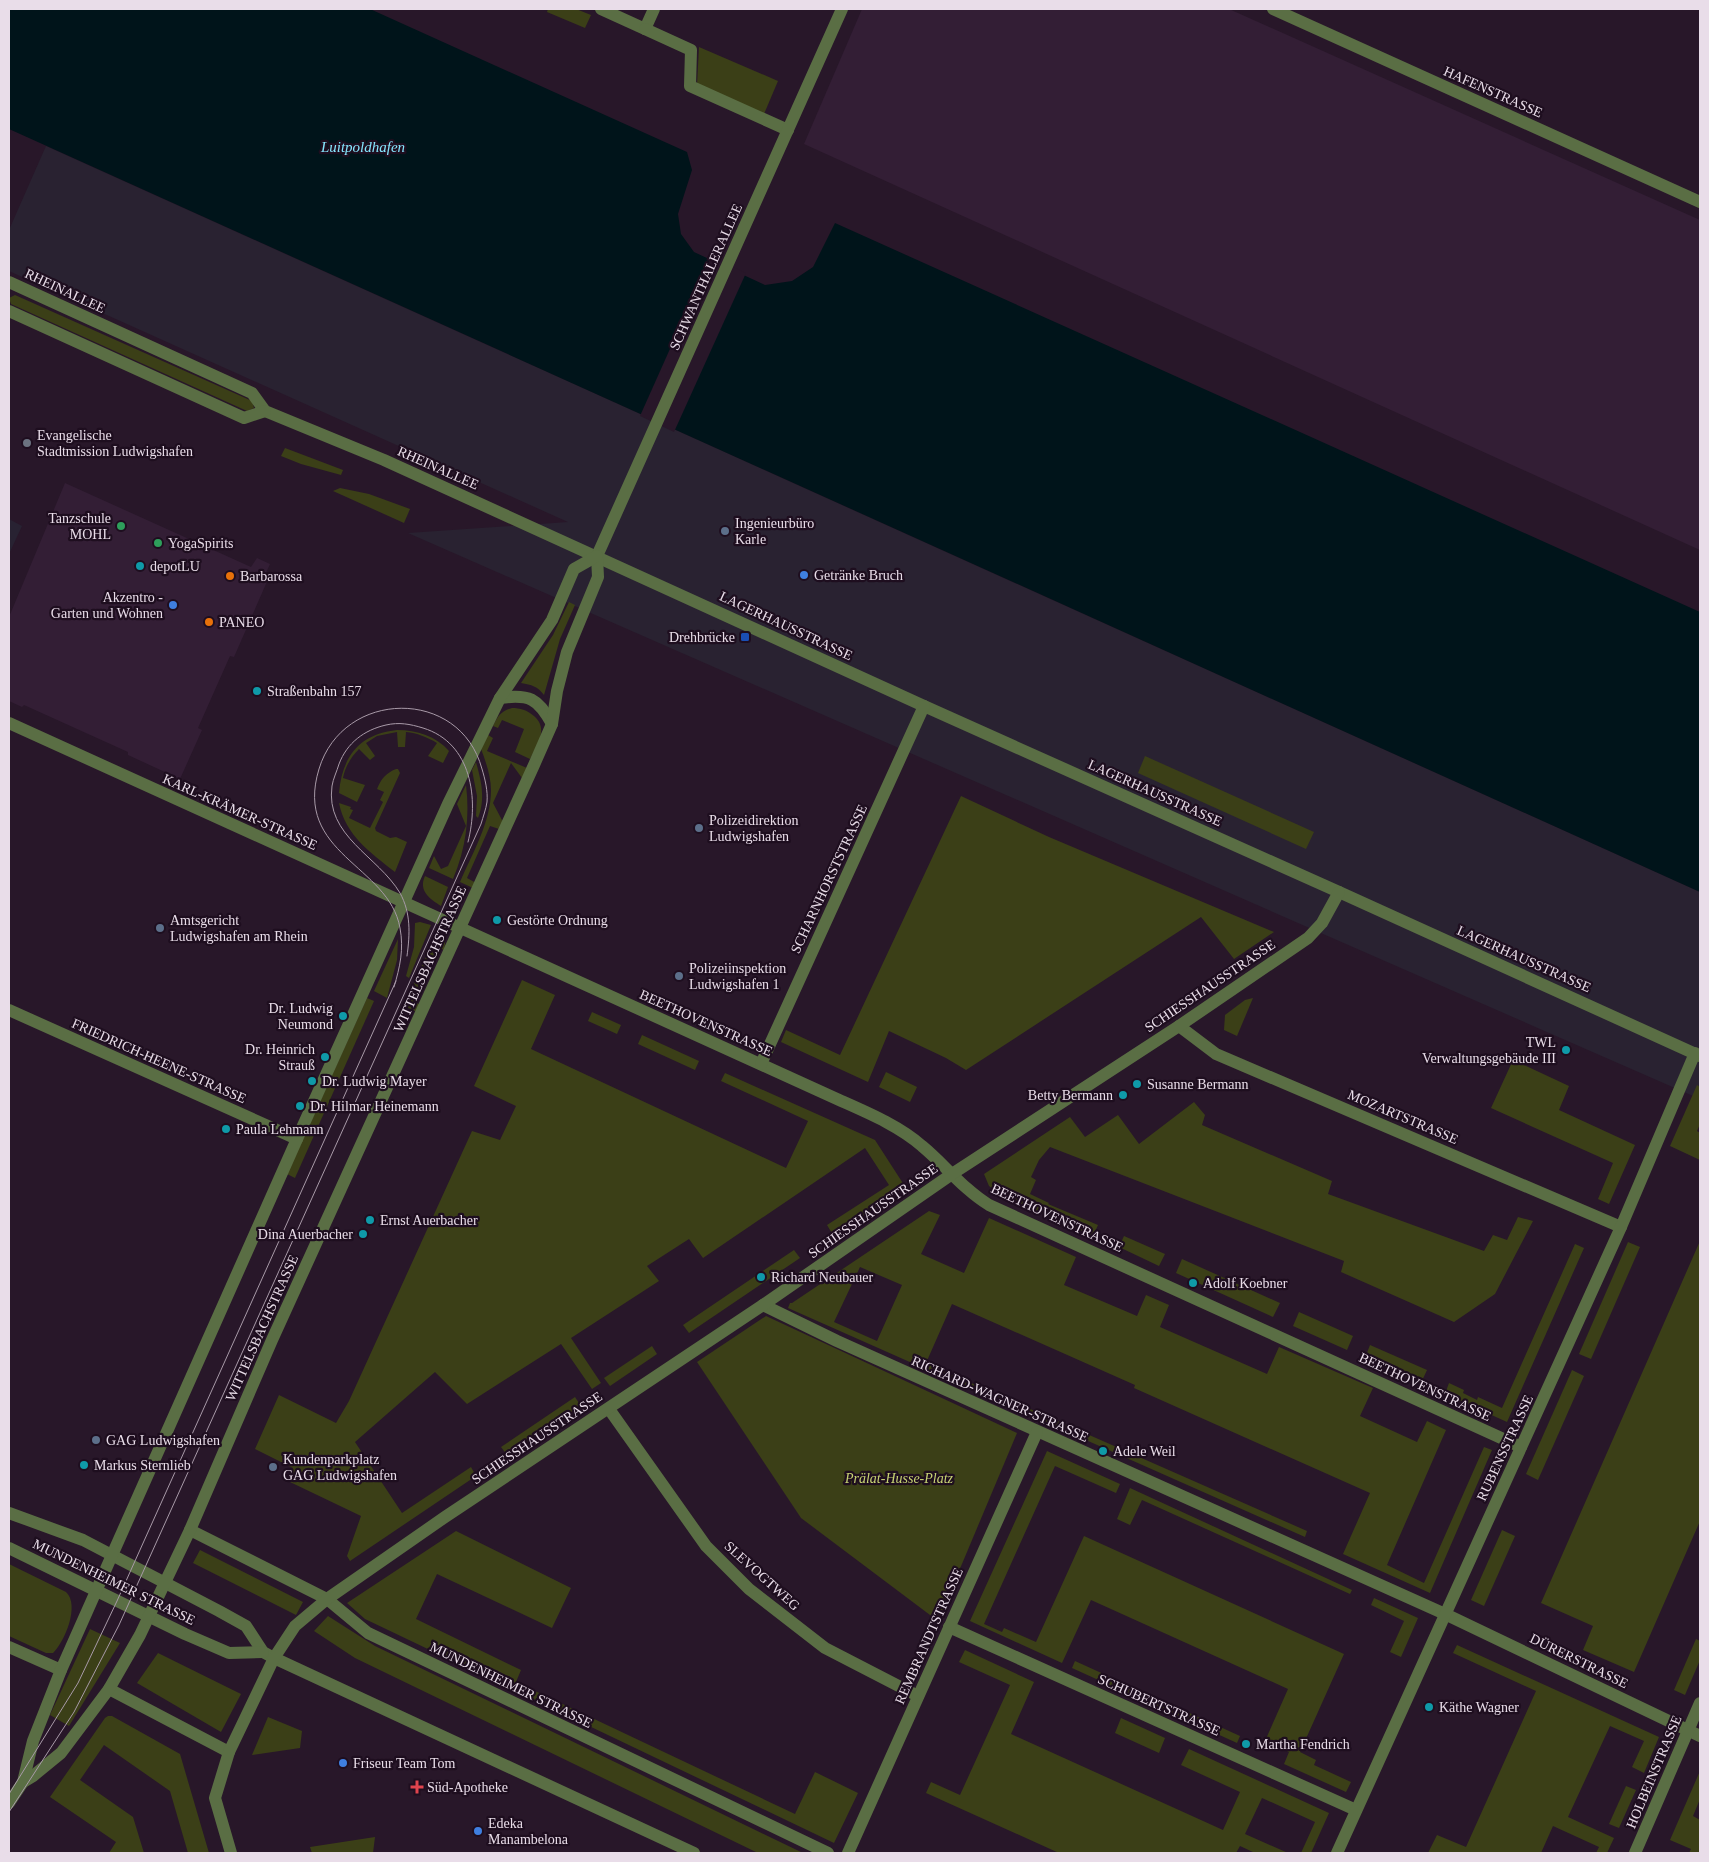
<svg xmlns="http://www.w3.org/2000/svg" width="1709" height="1862" viewBox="0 0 1709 1862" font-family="Georgia,serif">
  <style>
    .built { fill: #331e35 }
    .industrial { fill: #292231 }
    .education { fill: #282232 }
    .green { fill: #3b3f17; fill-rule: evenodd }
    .water { fill: #00141a }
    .pier { fill: #281729 }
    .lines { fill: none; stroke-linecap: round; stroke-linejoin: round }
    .minor { stroke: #5a6e44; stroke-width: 12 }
    .tram { stroke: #a89aa8; stroke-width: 1 }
    .worship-dot { fill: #6b7280; stroke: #1e0e1f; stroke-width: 2 }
    .leisure-dot { fill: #2e9e5b; stroke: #1e0e1f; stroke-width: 2 }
    .service-dot { fill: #5c6f8a; stroke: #1e0e1f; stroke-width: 2 }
    .culture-dot { fill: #0f9aa8; stroke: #1e0e1f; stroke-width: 2 }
    .shop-dot { fill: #3f7fe0; stroke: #1e0e1f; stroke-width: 2 }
    .food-dot { fill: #e8710a; stroke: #1e0e1f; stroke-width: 2 }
    .transit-dot { fill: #1a4fb4; stroke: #1e0e1f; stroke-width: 2 }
    .health-dot { fill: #e0444e; stroke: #1e0e1f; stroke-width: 2 }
    .labels { text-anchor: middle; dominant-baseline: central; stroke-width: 4.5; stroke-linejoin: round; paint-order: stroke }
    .street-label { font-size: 14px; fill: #e9dde9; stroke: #1e0e1f }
    .poi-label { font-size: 14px; fill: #e9dde9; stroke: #1e0e1f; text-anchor: start }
    .park-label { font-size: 14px; font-style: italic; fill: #c7d374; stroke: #1e0e1f }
    .water-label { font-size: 15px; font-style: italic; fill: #85e5fd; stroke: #1e0e1f }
  </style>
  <rect width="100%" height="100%" fill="#281729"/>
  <g class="built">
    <polygon points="862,9 1229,9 1700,220 1700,550 804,144"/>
    <polygon points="65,483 251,567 257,558 270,564 265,575 269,577 234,657 230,656 198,728 202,730 180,779 128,755 128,752 24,705 22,707 9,701 9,617"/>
  </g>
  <polygon class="industrial" points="46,146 1700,892 1700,1099 408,533 568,522 9,271 9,230"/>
  <polygon class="education" points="9,519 22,526 9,554"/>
  <g class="green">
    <polygon points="548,9 576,9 591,15 585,28 547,12"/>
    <polygon points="699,47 778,81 764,114 697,85"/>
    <polygon points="15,295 252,401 254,408 247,411 11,304 9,298"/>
    <polygon points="285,448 343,470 341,475 301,464 281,456"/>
    <polygon points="340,488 369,494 410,509 404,523 333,491"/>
    <path d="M569,602l6,3 -15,34 -16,56c-7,-9 -12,-10 -23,-12l32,-48z"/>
    <path d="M512,708c8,0 15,2 22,8 15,13 3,29 -4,43l-15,-7 9,-23 -22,-9 -4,8 -5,-2c5,-10 8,-15 19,-18z"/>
    <path d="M397,730c20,0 39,6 52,21l-6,12 -15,-7 9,-13c-10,-6 -20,-10 -31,-11l-1,15h-7l-1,-15 -20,4 -11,7 9,13 -5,4 -11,-11c-8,8 -14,18 -16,29l22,7 -8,17 -18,-9c3,-36 20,-59 58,-63z"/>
    <path d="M488,735l5,3 -6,13 40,17 -5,10 -11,-15 -18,40 10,19 -4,7 -9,-3 -23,52 9,5 -3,5 -13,-6c12,-28 31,-60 31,-92 0,-13 -5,-28 -10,-41z"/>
    <polygon points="1145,756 1314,832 1306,849 1138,773"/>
    <path d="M476,762c5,18 10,37 2,56l-2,-2 1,-20 -5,-26z"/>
    <path d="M396,769h2l2,4 -25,55 1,3 14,7 6,-1 11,5 -12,30c-24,-19 -50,-37 -56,-69l12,4 -1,2 3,1 -4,8 21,10 13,-26 -3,-2 4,-8 -7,-3c4,-10 9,-16 19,-20z"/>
    <path d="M466,785c4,31 0,64 -13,94l-24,-11 5,-12 7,13 7,-3 18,-40 -9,-22z"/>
    <polygon points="961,796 1049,837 1274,932 1234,959 1201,917 966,1070 946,1058 889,1031 868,1082 781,1042 786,1030 840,1055"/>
    <path d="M425,876l23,11 -7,19c-11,-7 -23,-15 -16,-30z"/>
    <polygon points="420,922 431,925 409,978 406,976 414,947 415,923"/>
    <path d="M438,930c8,4 8,12 6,20l-6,-3 -24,54 6,4 -3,7 -13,-6z"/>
    <polygon points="398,939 397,960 387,998 374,991"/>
    <polygon points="522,980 555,995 531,1049 786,1168 808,1121 721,1081 725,1073 875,1140 906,1188 833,1235 827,1225 889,1185 865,1148 703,1258 689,1239 647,1266 659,1281 571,1338 601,1383 592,1389 561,1344 467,1404 435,1372 355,1442 402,1513 471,1467 476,1476 350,1561 347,1556 361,1516 290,1482 293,1468 255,1449 279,1395 336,1423 349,1401 472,1131 500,1140 516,1106 474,1086"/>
    <polygon points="367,998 374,1001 295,1178 287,1174"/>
    <polygon points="1253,998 1237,1036 1224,1030 1225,1015 1245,1000"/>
    <polygon points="592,1012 621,1025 617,1034 588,1021"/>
    <polygon points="642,1035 699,1061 695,1070 638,1044"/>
    <polygon points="1513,1060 1569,1086 1559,1110 1635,1145 1609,1204 1598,1199 1613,1163 1491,1108"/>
    <polygon points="886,1072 917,1087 910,1102 879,1087"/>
    <polygon points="1697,1085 1700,1087 1700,1124 1697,1131 1700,1133 1700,1160 1670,1146"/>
    <polygon points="1194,1102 1205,1115 1202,1125 1332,1181 1328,1194 1484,1251 1493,1235 1507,1240 1518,1217 1533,1221 1495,1294 1454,1322 1341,1272 1344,1261 1050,1147 1039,1160 1031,1177 1036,1180 1030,1194 1049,1203 1048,1204 1098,1225 1093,1236 1001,1195 989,1186 984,1174 1070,1117 1085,1137 1118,1115 1139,1144"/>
    <path d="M929,1211l11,4 -19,39 43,19 25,-55 87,39 -12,28 73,31 9,-21 23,10 -9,22 107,47 12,-27 94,41 -13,28 57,26 10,-21 19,9 -59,135 37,18 60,-136 8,3 -62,143 -87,-39 27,-61 -236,-105 1,-3 -183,-81 -26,59 381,168 -2,6 -517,-229 2,-5h2zM860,1267l42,18 -25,56 -43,-19z"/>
    <polygon points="1124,1236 1165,1254 1159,1266 1119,1247"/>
    <polygon points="1700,1241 1700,1521 1634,1672 1583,1650 1593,1626 1541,1603"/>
    <polygon points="1628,1242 1640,1247 1591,1359 1579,1354"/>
    <polygon points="1575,1244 1584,1248 1507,1422 1445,1394 1449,1383 1464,1390 1463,1393 1477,1400 1478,1397 1502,1408"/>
    <polygon points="794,1250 800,1258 689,1333 683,1325"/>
    <polygon points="1182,1259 1280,1303 1273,1317 1176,1273"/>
    <polygon points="1299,1312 1353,1336 1347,1350 1293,1326"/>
    <polygon points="766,1316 1017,1433 938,1621 801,1518 697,1362"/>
    <polygon points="1370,1345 1427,1370 1421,1383 1365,1358"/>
    <polygon points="652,1346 657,1354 610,1386 604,1378"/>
    <polygon points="1572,1370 1584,1376 1538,1480 1526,1474"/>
    <polygon points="575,1397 581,1406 507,1455 501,1447"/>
    <polygon points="1047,1451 1120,1484 1116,1493 1055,1466 984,1624 1002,1632 1004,1628 1036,1642 1084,1536 1344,1654 1300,1752 1316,1760 1314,1765 1351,1782 1346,1792 1284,1764 1289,1752 1265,1741 1288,1689 1091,1600 1062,1663 970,1621"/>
    <polygon points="1130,1488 1352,1590 1350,1594 1142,1500 1130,1525 1117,1519"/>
    <polygon points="1502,1530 1515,1536 1484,1606 1471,1600"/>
    <polygon points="456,1531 571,1588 552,1628 437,1574 416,1619 521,1670 516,1682 795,1814 815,1772 858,1793 834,1843 365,1619 347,1603"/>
    <polygon points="200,1550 303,1602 296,1615 193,1563"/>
    <path d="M9,1564l57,28c14,13 -1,49 -13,61h-7l-37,-17z"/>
    <polygon points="1374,1598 1418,1618 1401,1657 1390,1652 1404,1621 1371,1605"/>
    <polygon points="328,1616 375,1646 803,1853 758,1853 355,1658 314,1631"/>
    <polygon points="90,1629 120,1643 69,1726 50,1715"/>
    <polygon points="1696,1639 1700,1641 1700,1660 1685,1695 1674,1690"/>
    <polygon points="1457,1645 1659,1737 1644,1773 1632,1767 1644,1741 1610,1726 1568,1817 1614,1838 1607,1853 1596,1853 1599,1847 1553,1826 1541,1853 1428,1853 1437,1835 1466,1847 1536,1691 1453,1653"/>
    <polygon points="965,1650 1034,1682 1011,1734 1223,1830 1240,1792 1181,1765 1189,1749 1329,1813 1311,1853 1301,1853 1315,1822 1262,1798 1245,1834 1288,1853 1255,1853 1240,1846 1236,1853 1059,1853 926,1793 931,1782 960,1795 1010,1685 959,1662"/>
    <polygon points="158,1653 241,1694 221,1732 137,1683"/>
    <polygon points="1075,1661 1240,1736 1237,1743 1072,1668"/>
    <polygon points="108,1716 112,1716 180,1754 209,1853 188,1853 170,1791 104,1745 80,1780 133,1817 144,1853 109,1853 116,1842 50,1797 105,1718"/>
    <polygon points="268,1717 302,1731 300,1748 252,1755"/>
    <polygon points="1121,1718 1165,1738 1159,1753 1115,1733"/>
    <polygon points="1700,1771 1700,1799 1693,1816 1700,1820 1700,1853 1689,1853 1691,1849 1670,1840"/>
    <polygon points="1626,1786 1636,1790 1619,1828 1609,1824"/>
    <polygon points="375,1837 373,1853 312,1853 310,1847"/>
  </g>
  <polygon class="water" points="9,9 370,9 687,152 692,170 678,214 681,234 694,252 765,285 792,281 813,267 835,223 1700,612 1700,892 9,129"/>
  <polygon class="pier" points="711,257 746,273 674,432 640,416"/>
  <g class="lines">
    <g class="minor">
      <polyline points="601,9 645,29 654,9"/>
      <polyline points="1273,9 1700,202"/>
      <polyline points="645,29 691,50 690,86 788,130"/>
      <polyline points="9,282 252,393 265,411 384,460 924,706 1339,892 1700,1056"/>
      <polyline points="9,311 244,418 265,411"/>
      <path d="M500,698c29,-4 38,0 52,26"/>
      <path d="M9,723l828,376c29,13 61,26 85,47 23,19 41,43 67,59l532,242"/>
      <polyline points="9,1010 297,1139"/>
      <polyline points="1179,1026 1216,1054 1621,1227"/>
      <polyline points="761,1064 924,706"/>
      <polyline points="763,1305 837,1341 1445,1614 1700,1736"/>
      <polyline points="609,1409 706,1546 749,1589 825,1648 918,1696"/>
      <polyline points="9,1513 83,1540 219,1611 246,1626 263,1652 274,1658 694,1853"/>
      <polyline points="190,1530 327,1599 368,1633 828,1853"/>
      <polyline points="9,1548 185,1634 229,1653 263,1652"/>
      <polyline points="949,1627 1356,1810"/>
      <polyline points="9,1647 61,1670"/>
      <polyline points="109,1689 229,1752"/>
      <polyline points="23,1782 33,1776 61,1753 109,1689 140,1635 190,1530 272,1340 534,765 552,724 557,691 567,652 598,577 597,556 842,9"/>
      <polyline points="9,1803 23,1782 33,1741 61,1670 297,1139 448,804 500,698 552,620 574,569 597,556"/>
      <polyline points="231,1853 215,1798 229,1752 274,1658 295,1626 327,1599 445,1517 763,1305 952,1174 1179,1026 1308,938 1322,923 1339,892"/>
      <polyline points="848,1853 1037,1432"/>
      <polyline points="1337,1853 1621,1227 1695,1053"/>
      <polyline points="1635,1853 1700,1703"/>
    </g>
    <g class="tram">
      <path d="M407,956c3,-22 4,-43 -7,-63 -22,-37 -75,-57 -68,-107 1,-7 5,-15 7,-22 8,-21 25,-34 47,-39 13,-3 24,-1 37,3 49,15 56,71 45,114"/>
      <polyline points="9,1794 78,1683 117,1601 396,981"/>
      <path d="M9,1812l65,-100 45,-87 362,-801c2,-7 5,-15 6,-22 1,-11 -2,-23 -5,-33 -22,-82 -139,-80 -163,0 -26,85 70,96 81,159 4,21 0,39 -6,59"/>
    </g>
  </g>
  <circle class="worship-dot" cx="27" cy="443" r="5"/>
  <g class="leisure-dot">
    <circle cx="121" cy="526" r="5"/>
    <circle cx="158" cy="543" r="5"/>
  </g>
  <g class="service-dot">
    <circle cx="725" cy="531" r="5"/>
    <circle cx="699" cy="828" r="5"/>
    <circle cx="160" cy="928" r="5"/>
    <circle cx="679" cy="976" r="5"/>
    <circle cx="96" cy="1440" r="5"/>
    <circle cx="273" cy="1467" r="5"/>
  </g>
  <g class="culture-dot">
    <circle cx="140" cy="566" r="5"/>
    <circle cx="257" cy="691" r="5"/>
    <circle cx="497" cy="920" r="5"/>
    <circle cx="343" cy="1016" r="5"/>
    <circle cx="1566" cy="1050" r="5"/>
    <circle cx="325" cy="1057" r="5"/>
    <circle cx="312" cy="1081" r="5"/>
    <circle cx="1137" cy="1084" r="5"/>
    <circle cx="1123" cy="1095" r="5"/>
    <circle cx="300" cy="1106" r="5"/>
    <circle cx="226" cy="1129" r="5"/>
    <circle cx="370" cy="1220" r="5"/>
    <circle cx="363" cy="1234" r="5"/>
    <circle cx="761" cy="1277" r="5"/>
    <circle cx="1193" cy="1283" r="5"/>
    <circle cx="1103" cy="1451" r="5"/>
    <circle cx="84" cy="1465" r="5"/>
    <circle cx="1429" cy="1707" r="5"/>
    <circle cx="1246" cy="1744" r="5"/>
  </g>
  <g class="shop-dot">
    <circle cx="804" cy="575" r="5"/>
    <circle cx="173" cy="605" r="5"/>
    <circle cx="343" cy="1763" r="5"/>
    <circle cx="478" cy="1831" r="5"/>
  </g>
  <g class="food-dot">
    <circle cx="230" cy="576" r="5"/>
    <circle cx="209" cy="622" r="5"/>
  </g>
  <rect class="transit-dot" x="740" y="632" width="10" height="10" rx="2.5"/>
  <path class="health-dot" d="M414.5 1779.5h5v5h5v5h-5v5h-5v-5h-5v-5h5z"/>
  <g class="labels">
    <g class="street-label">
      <text transform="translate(1493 92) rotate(24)">HAFENSTRASSE</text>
      <text transform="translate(706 277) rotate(-66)">SCHWANTHALERALLEE</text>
      <text transform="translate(65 291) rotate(25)">RHEINALLEE</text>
      <text transform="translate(438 468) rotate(24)">RHEINALLEE</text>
      <text transform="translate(786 626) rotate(25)">LAGERHAUSSTRASSE</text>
      <text transform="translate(1155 793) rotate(24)">LAGERHAUSSTRASSE</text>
      <text transform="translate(240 812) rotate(24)">KARL-KRÄMER-STRASSE</text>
      <text transform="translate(829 879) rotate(-65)">SCHARNHORSTSTRASSE</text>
      <text transform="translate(430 959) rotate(-66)">WITTELSBACHSTRASSE</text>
      <text transform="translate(1524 959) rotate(24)">LAGERHAUSSTRASSE</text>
      <text transform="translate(1210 986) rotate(-34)">SCHIESSHAUSSTRASSE</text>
      <text transform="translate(706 1023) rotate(24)">BEETHOVENSTRASSE</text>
      <text transform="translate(159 1061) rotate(24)">FRIEDRICH-HEENE-STRASSE</text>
      <text transform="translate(1403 1117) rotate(23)">MOZARTSTRASSE</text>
      <text transform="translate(873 1211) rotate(-35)">SCHIESSHAUSSTRASSE</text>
      <text transform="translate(1057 1218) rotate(25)">BEETHOVENSTRASSE</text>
      <text transform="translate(262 1328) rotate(-66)">WITTELSBACHSTRASSE</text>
      <text transform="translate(1425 1387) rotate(25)">BEETHOVENSTRASSE</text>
      <text transform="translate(1000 1399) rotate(24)">RICHARD-WAGNER-STRASSE</text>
      <text transform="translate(537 1438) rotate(-34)">SCHIESSHAUSSTRASSE</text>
      <text transform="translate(1505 1448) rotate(-65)">RUBENSSTRASSE</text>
      <text transform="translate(762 1576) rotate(42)">SLEVOGTWEG</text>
      <text transform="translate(114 1582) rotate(26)">MUNDENHEIMER STRASSE</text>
      <text transform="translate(929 1636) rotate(-66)">REMBRANDTSTRASSE</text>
      <text transform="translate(1579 1661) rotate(26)">DÜRERSTRASSE</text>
      <text transform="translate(511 1685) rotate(26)">MUNDENHEIMER STRASSE</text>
      <text transform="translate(1159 1705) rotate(24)">SCHUBERTSTRASSE</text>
      <text transform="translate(1654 1772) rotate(-67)">HOLBEINSTRASSE</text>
    </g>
    <g class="poi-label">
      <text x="37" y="435">Evangelische<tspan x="37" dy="16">Stadtmission Ludwigshafen</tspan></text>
      <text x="111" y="518" text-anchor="end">Tanzschule<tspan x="111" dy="16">MOHL</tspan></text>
      <text x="735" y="523">Ingenieurbüro<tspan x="735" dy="16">Karle</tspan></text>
      <text x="168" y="543">YogaSpirits</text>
      <text x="150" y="566">depotLU</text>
      <text x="814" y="575">Getränke Bruch</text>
      <text x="240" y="576">Barbarossa</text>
      <text x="163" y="597" text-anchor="end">Akzentro -<tspan x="163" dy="16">Garten und Wohnen</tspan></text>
      <text x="219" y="622">PANEO</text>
      <text x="735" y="637" text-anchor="end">Drehbrücke</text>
      <text x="267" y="691">Straßenbahn 157</text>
      <text x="709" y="820">Polizeidirektion<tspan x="709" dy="16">Ludwigshafen</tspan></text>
      <text x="170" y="920">Amtsgericht<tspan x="170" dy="16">Ludwigshafen am Rhein</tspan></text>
      <text x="507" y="920">Gestörte Ordnung</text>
      <text x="689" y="968">Polizeiinspektion<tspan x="689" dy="16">Ludwigshafen 1</tspan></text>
      <text x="333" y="1008" text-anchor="end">Dr. Ludwig<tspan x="333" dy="16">Neumond</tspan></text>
      <text x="1556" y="1042" text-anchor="end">TWL<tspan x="1556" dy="16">Verwaltungsgebäude III</tspan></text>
      <text x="315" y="1049" text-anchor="end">Dr. Heinrich<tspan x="315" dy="16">Strauß</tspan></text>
      <text x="322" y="1081">Dr. Ludwig Mayer</text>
      <text x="1147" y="1084">Susanne Bermann</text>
      <text x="1113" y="1095" text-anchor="end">Betty Bermann</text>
      <text x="310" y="1106">Dr. Hilmar Heinemann</text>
      <text x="236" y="1129">Paula Lehmann</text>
      <text x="380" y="1220">Ernst Auerbacher</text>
      <text x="353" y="1234" text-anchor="end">Dina Auerbacher</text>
      <text x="771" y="1277">Richard Neubauer</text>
      <text x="1203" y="1283">Adolf Koebner</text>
      <text x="106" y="1440">GAG Ludwigshafen</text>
      <text x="1113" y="1451">Adele Weil</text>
      <text x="283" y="1459">Kundenparkplatz<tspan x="283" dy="16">GAG Ludwigshafen</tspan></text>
      <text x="94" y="1465">Markus Sternlieb</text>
      <text x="1439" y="1707">Käthe Wagner</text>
      <text x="1256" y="1744">Martha Fendrich</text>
      <text x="353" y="1763">Friseur Team Tom</text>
      <text x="427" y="1787">Süd-Apotheke</text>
      <text x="488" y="1823">Edeka<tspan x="488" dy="16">Manambelona</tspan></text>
    </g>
    <g class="park-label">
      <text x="899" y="1478">Prälat-Husse-Platz</text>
    </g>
    <g class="water-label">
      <text x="363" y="147">Luitpoldhafen</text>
    </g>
  </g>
  <rect width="1709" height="1862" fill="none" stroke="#e9dde9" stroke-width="20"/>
</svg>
